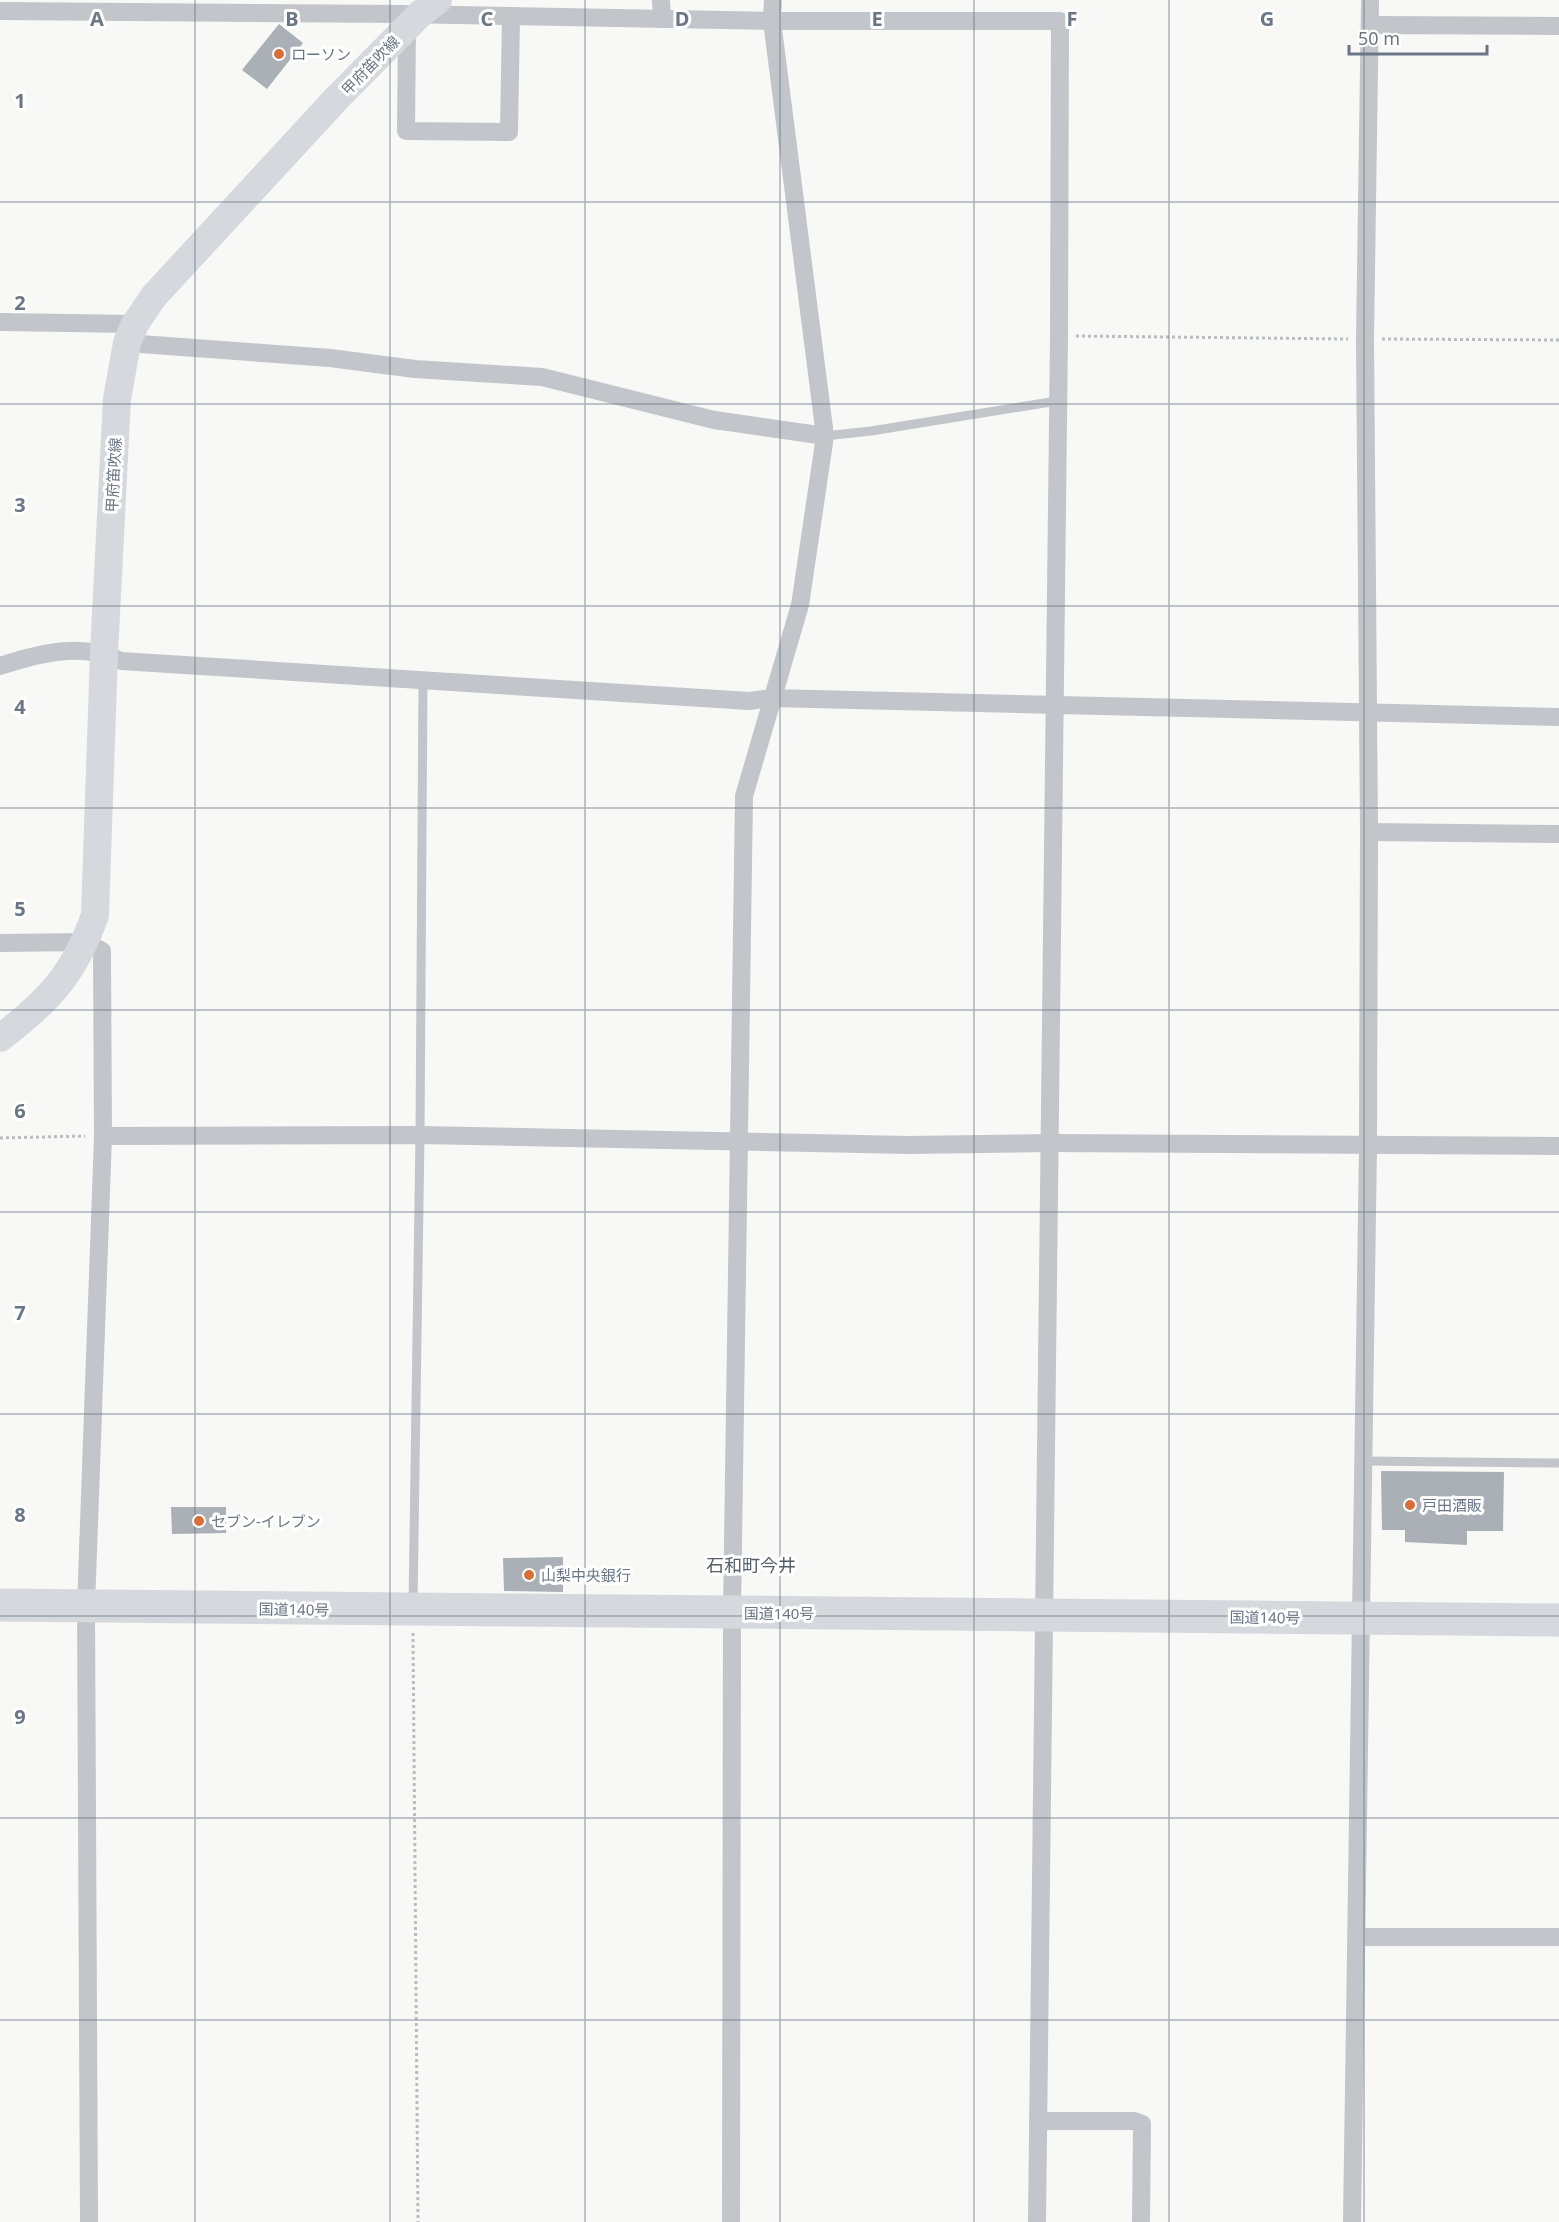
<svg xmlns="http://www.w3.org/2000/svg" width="1559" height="2222" viewBox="0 0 1559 2222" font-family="'Noto Sans','Noto Sans JP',sans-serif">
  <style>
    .building { fill: #aab0b6 }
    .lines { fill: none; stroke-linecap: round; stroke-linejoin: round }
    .path { stroke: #babcbf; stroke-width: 3; stroke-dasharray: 3 3; stroke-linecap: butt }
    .lane { stroke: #c2c5c9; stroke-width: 9 }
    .street { stroke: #c2c5c9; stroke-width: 18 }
    .primary { stroke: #d5d9dd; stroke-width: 28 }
    .highway { stroke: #d5d9dd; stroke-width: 33 }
    .grid { fill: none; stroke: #6a7685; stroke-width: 1.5; stroke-opacity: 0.55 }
    .poi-dot { fill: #d66f39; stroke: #fff; stroke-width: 2 }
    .labels { text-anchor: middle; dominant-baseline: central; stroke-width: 6; stroke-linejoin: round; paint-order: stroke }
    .poi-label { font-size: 15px; fill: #6a7685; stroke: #fff; text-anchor: start }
    .street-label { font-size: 15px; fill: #6a7685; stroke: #fff }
    .quarter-label { font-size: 18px; fill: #57606a; stroke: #fff }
    .grid-label { font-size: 20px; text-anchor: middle; font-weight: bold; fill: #6a7685; stroke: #fff; stroke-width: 6; stroke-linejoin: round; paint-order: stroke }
  </style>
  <rect width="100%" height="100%" fill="#f8f8f6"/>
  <g class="building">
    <polygon points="279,24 303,43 267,89 242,70"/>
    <polygon points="1381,1471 1504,1472 1503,1531 1467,1531 1467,1545 1405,1542 1405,1530 1382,1530"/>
    <polygon points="171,1507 226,1507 226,1533 172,1534"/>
    <polygon points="563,1557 563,1592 504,1591 503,1558"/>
  </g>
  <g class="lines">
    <g class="path">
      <polyline points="1076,336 1348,339"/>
      <polyline points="1382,339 1559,340"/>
      <polyline points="0,1138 85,1136"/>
      <polyline points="413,1633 418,2222"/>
    </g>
    <g class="lane">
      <polyline points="825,436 871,431 1057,401"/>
      <polyline points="1363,1461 1559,1463"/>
      <polyline points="413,1605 420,1135 423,681"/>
    </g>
    <g class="street">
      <polyline points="661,0 662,19"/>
      <polyline points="0,11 402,14 772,21 1060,21 1059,335 1037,2222"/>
      <polyline points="1371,25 1559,26"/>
      <polyline points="407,28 406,131 509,132 511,16"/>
      <polyline points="0,322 135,324"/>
      <polyline points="127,343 330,358 415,369 542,377 714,420 825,436"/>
      <path d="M0,666c40,-13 82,-24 121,-5l628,40 23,-3 787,19"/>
      <polyline points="1369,832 1559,834"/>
      <polyline points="0,943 85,942 102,951 103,1136 86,1606 89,2222"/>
      <polyline points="103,1136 420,1135 909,1145 1050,1143 1559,1146"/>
      <polyline points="1358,1937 1559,1937"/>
      <polyline points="1038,2121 1134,2121 1142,2124 1141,2222"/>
      <polyline points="731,2222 732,1612 744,796 800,605 825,436 772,21 773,0"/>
      <polyline points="1352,2222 1368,1146 1369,832 1365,339 1370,0"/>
    </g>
    <path class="primary" d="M0,1038c48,-36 75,-65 95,-123l9,-262 13,-254 10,-56 8,-19 19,-28 183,-198 82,-83 19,-15"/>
    <polyline class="highway" points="0,1605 1559,1620"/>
  </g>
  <path class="grid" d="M195,0v2222M390,0v2222M585,0v2222M780,0v2222M974,0v2222M1169,0v2222M1364,0v2222M0,202h1559M0,404h1559M0,606h1559M0,808h1559M0,1010h1559M0,1212h1559M0,1414h1559M0,1616h1559M0,1818h1559M0,2020h1559"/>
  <g class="poi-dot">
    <circle cx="279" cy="54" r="6"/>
    <circle cx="1410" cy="1505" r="6"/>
    <circle cx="199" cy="1521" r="6"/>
    <circle cx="529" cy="1575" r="6"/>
  </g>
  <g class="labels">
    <g class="poi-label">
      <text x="291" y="54">ローソン</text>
      <text x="1422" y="1505">戸田酒販</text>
      <text x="211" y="1521">セブン-イレブン</text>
      <text x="541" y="1575">山梨中央銀行</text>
    </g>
    <g class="street-label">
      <text transform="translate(370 65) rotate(-46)">甲府笛吹線</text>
      <text transform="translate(113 475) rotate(-87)">甲府笛吹線</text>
      <text transform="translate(294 1609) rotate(1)">国道140号</text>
      <text x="779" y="1613">国道140号</text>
      <text transform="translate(1265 1617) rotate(1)">国道140号</text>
    </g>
    <g class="quarter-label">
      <text x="751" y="1565">石和町今井</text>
    </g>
  </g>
  <g class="grid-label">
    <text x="97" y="26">A</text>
    <text x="292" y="26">B</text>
    <text x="487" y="26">C</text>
    <text x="682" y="26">D</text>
    <text x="877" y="26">E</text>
    <text x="1072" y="26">F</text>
    <text x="1267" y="26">G</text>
    <text x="20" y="108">1</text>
    <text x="20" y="310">2</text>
    <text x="20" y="512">3</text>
    <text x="20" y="714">4</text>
    <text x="20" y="916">5</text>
    <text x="20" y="1118">6</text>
    <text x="20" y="1320">7</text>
    <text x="20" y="1522">8</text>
    <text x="20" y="1724">9</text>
  </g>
  <path d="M1349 45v9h138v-9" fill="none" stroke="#6a7685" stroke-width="3"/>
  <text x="1358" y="45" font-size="18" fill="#6a7685" stroke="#ffffff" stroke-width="4.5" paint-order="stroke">50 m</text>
</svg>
